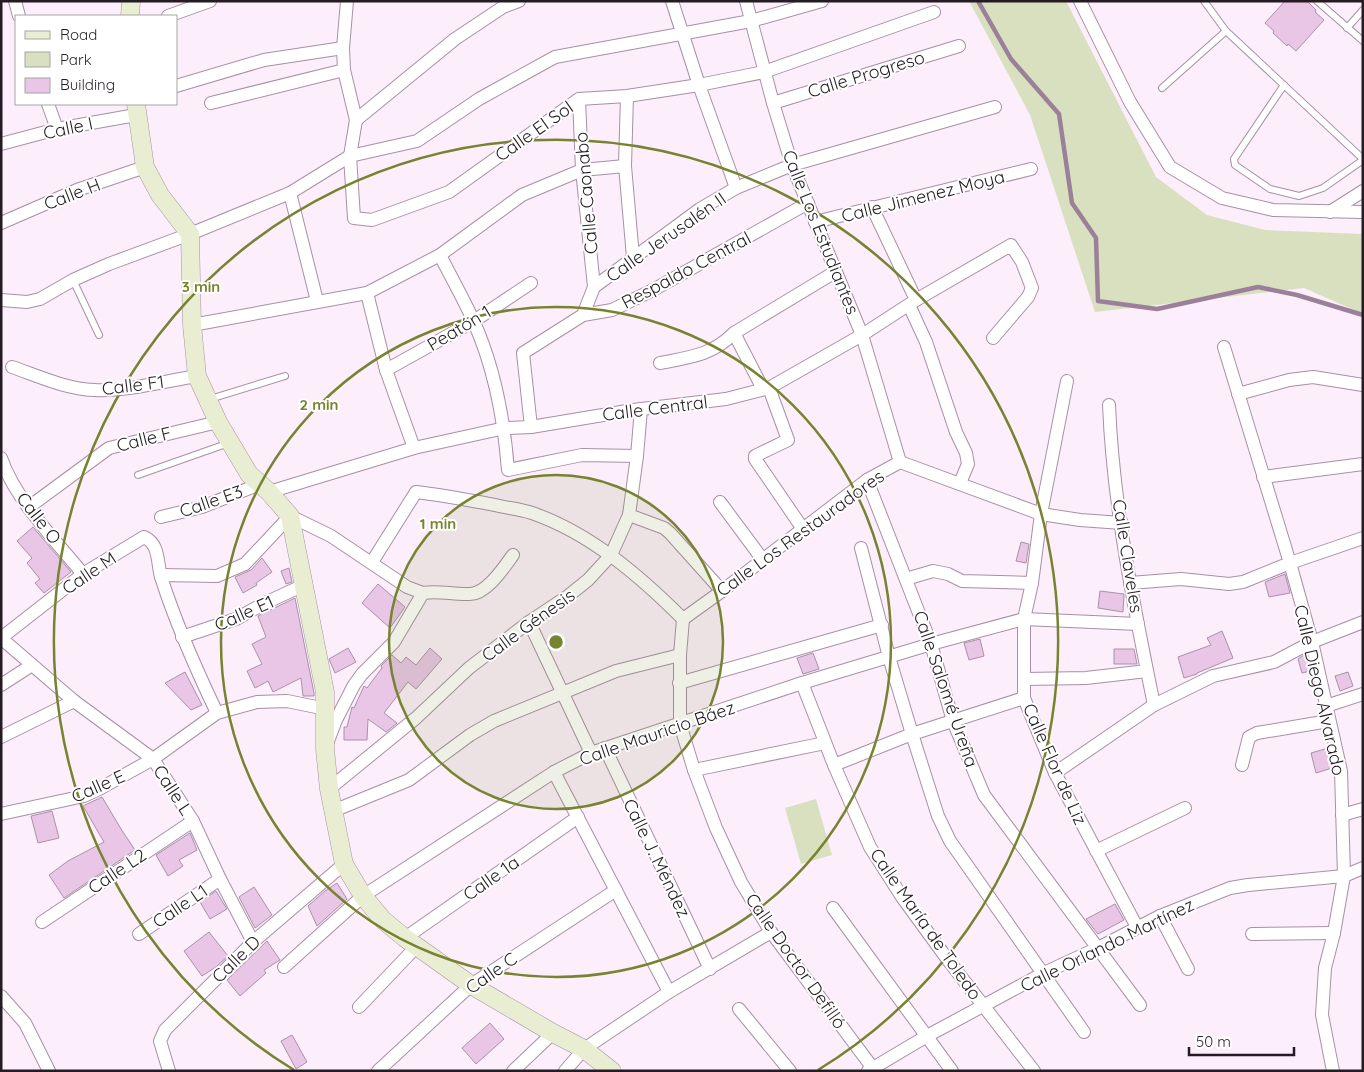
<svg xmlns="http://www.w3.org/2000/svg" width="1364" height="1072" viewBox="0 0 1364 1072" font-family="Quicksand,sans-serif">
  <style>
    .green { fill: #d9e0c0 }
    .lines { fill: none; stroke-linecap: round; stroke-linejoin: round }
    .stream { stroke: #9a8099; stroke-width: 4.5 }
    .building { fill: #e9c5e6; stroke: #a992a7 }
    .lane-casing { stroke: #a790a5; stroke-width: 8 }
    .street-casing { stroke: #a790a5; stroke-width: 14 }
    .secondary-casing { stroke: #a790a5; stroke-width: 19 }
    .lane { stroke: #fff; stroke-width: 6 }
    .street { stroke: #fff; stroke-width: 12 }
    .secondary { stroke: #e9eed3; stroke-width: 18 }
    .ring { fill: none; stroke: #778330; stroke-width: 2.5 }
    .labels { text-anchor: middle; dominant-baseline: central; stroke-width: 4; stroke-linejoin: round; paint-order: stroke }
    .street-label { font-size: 18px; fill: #241b23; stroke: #fff }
    .centre { fill: #778330; stroke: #fff; stroke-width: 2.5 }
    .ring-label { font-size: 15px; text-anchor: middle; font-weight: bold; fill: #778330; stroke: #fff; stroke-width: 4; stroke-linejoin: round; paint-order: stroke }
  </style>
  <rect width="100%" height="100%" fill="#fdeefc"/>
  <g class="green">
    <polygon points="969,1 1066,1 1156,177 1207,215 1265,230 1363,234 1363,314 1304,288 1095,312 1030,115"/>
    <polygon points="816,799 832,855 801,864 785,808"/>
  </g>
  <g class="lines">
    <polyline class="stream" points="978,1 1011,59 1059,114 1072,203 1096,238 1098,301 1157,309 1258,287 1297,295 1363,315"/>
  </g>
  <g class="building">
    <polygon points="1285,1 1307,1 1316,10 1315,12 1324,20 1296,51 1288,44 1287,46 1273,33 1274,31 1265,23"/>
    <polygon points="33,527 71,572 44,593 35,583 40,579 27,563 32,558 17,541"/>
    <polygon points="1021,542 1029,544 1026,563 1016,561"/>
    <polygon points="262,558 272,572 256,583 257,585 243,593 235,577 251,570"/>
    <polygon points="289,568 292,582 286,584 281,571"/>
    <polygon points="1285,574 1290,593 1269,597 1265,582"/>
    <polygon points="378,584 405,607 390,628 362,603"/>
    <polygon points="1100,591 1124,594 1123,612 1098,608"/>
    <polygon points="295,598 314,693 314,696 303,696 301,678 273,692 268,681 255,688 247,671 262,664 252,644 266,637 258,616"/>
    <polygon points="1222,631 1233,658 1197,673 1197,674 1184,678 1178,657 1211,645 1207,638"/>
    <polygon points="980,639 984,656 969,660 964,643"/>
    <polygon points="348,648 356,662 335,673 329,659"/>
    <polygon points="430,648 442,659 416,689 408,682 384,713 397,723 386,732 368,719 367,740 344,740 344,727 347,727 352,707 354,708 364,686 367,688 382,668 381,666 392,655 401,663 406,657 416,665"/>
    <polygon points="1114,649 1134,649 1137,664 1114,664"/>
    <polygon points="813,653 819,669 803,674 797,658"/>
    <polygon points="1304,655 1307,655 1310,671 1302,673 1298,659"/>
    <polygon points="185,672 202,705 191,710 165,683"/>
    <polygon points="1348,672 1353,686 1340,691 1335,676"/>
    <polygon points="1328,748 1332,768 1316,773 1311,753"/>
    <polygon points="102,797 121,829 135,850 64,898 49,875 68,861 104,842 83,806"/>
    <polygon points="52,811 59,838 38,843 31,816"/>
    <polygon points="190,833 197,850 179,860 183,866 168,876 156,855"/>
    <polygon points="337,883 347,899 317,926 308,906 325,891"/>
    <polygon points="254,887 272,915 255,928 239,897"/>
    <polygon points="216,891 227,909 210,919 200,902"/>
    <polygon points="1115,904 1124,920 1098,934 1086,919"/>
    <polygon points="209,932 228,956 216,967 202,976 184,951"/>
    <polygon points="267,941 280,960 264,970 266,973 240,996 227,980"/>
    <polygon points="490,1023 504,1039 476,1064 462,1048"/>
    <polygon points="292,1035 307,1062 296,1069 281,1041"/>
  </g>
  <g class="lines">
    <defs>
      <g id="lane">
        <polyline points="1204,1 1226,31 1363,159"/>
        <polyline points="1317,1 1363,41"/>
        <polyline points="1347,28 1363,10"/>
        <polyline points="1284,85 1234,159 1235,165 1270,189 1299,196 1323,188 1363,160"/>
        <polyline points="1162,88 1226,31"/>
        <polyline points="73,280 99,335"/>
        <polyline points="210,399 285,376"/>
        <polyline points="138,475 229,443"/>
      </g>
      <g id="street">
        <polyline points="15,1 19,16"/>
        <polyline points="347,1 343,48 344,70 356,120 350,156 354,218 372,220 449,192 579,99 627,96 699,85 764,72 934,12"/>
        <polyline points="672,1 699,85 736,188"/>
        <polyline points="746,1 773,103 792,165 862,335 900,462"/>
        <polyline points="1080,1 1130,102 1170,167 1222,198 1273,210 1363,212"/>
        <polyline points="168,16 210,1"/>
        <polyline points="176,86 264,60 343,48"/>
        <polyline points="627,96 625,166 633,257"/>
        <polyline points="579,99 582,170 594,287"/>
        <polyline points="211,103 344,70"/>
        <polyline points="773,103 959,46"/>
        <polyline points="48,104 57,129"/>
        <polyline points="356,120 455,39 503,7 519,1"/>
        <polyline points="1,144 57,129 136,115"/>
        <polyline points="290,193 317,301"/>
        <polyline points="872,207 916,300"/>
        <polyline points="1330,212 1363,191"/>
        <polyline points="815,222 1031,169"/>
        <polyline points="1,223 77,190 145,167"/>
        <path d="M440,255c11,22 23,43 33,65 22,48 31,99 35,150l74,-15 55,1"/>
        <polyline points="367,293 386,370 414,448"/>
        <polyline points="1,300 27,302 40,299 73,280 109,264 190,234 290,193 350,156 417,141 479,99 555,57 751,21 822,1"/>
        <polyline points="909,305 926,342 956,432 966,453 968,464 960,483"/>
        <polyline points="583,315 594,287 700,209 736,188 792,165 995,107"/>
        <polyline points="192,325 367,293 440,255 522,195 582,170 625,166"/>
        <polyline points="1224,347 1290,563 1312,642 1341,771 1344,876 1334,933 1325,968 1322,1015 1333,1071"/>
        <path d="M660,363c30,-6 51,-7 74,-30"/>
        <path d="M12,367c26,9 54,22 82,23 30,2 72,-9 103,-14"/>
        <polyline points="386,370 474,321 531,283"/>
        <polyline points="1067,381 1041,514 1032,583 1024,619 1024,698 1055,773 1137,927"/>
        <polyline points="769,388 788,440 757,455 755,456 755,459 803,529"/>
        <polyline points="763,389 734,333 835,272"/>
        <polyline points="1238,394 1289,380 1313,377 1363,385"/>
        <path d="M1109,405c4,100 25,202 45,300"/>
        <polyline points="531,427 523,353 583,315 612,310 653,290 808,203"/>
        <path d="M1,458c14,41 54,82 82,116"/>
        <polyline points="1263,477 1363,464"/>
        <polyline points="867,480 931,644 953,721 984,795 1140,1005"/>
        <polyline points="269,492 414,448 505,428 531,427 633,410 726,399 769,388 862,335 916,300 1011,245 1022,262 1032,288 1028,297 993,338"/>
        <polyline points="720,502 763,560"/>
        <polyline points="29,507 109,448 218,422"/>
        <polyline points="629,515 664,528 670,533 722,591"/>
        <polyline points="161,517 202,507 260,484"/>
        <polyline points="861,548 889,657 912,734 938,816 950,841 1084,1032"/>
        <path d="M372,562l44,-70c27,3 52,8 79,13 12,3 25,4 37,8 58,20 108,63 151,106"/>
        <polyline points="161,575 217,576 245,564 290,516 331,536 407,587 423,593"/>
        <polyline points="906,579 933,571 948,574 962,581 1032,583"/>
        <polyline points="1130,583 1181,579 1229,584 1243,582 1290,563 1363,538"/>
        <path d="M423,593c16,-3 31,2 47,1 17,0 34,-27 43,-39"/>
        <polyline points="683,619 680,655 680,724 694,770 716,828 741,882 771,932 875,1071"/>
        <polyline points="683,619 722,591 867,480 900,462 1041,514 1080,520 1122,523"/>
        <polyline points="529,622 591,753"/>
        <polyline points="182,637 236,619 265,603 304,585"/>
        <polyline points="1024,679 1086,678 1147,671"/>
        <polyline points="679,683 882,625"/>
        <polyline points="802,683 834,765 870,847 902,897 948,960 1034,1071"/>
        <polyline points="1,685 32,665"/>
        <polyline points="1326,706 1363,694"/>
        <path d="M217,713c-21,-44 -41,-89 -56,-136 -4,-14 -1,-33 -17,-40l-61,37 -82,64 73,63 79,58 40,62 27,58 33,63"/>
        <polyline points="1,737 74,701"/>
        <polyline points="328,741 336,720 354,685 362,674 394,642 423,593"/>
        <polyline points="605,748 710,969"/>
        <polyline points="834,765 912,734 1024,698"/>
        <polyline points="1242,765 1249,737 1257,733 1329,721"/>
        <polyline points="694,770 825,743"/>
        <polyline points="554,772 669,992"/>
        <polyline points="1055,773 1154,705 1213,676 1274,662 1312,642 1363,622"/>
        <polyline points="329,789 416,718 469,668 529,622 568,596 588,580 611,555 629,515 637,456 641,409"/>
        <polyline points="333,811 409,780 470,735 494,721 616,671 680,655"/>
        <polyline points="1,814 84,796 101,788 153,759 217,713 257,702 287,701 326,709"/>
        <polyline points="1342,815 1363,809"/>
        <polyline points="1096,851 1185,808"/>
        <polyline points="833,908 952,1071"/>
        <polyline points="1160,916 1188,969"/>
        <polyline points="42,922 193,821"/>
        <polyline points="139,934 220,879"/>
        <polyline points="1252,934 1334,933"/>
        <polyline points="405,938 578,817"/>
        <polyline points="284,967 363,896 554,772 591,753 802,683 931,644 1024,619 1138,624"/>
        <polyline points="1,996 25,1023 49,1071"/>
        <polyline points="359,1007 417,946"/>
        <polyline points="739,1009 790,1071"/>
        <polyline points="169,1071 160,1041 165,1030 253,942 344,864"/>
        <polyline points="378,1071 471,985 616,890"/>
        <polyline points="513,1071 553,1033"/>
        <polyline points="565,1071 584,1049 669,992 771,932"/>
        <polyline points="868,1071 927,1036 1044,973 1098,948 1160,916 1230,888 1248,885 1344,876 1363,868"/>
      </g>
      <g id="secondary">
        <polyline points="130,16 131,1"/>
        <polyline points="136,104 145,167 160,195 190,234 192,325 197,376 218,422 249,474 269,492 290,516 325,692 325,749 329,789 344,864 363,896 383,920 405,938 471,985 553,1033 584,1049 612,1071"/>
      </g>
    </defs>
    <use href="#lane" class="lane-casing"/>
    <use href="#street" class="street-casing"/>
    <use href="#secondary" class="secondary-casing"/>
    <use href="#lane" class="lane"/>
    <use href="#street" class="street"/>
    <use href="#secondary" class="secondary"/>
  </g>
  <circle cx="556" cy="642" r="167" fill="#778330" fill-opacity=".12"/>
  <g class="ring">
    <circle cx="556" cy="642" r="167"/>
    <circle cx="556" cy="642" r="335"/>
    <path d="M294 1070A502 502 0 1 1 818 1070"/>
  </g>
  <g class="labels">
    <g class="street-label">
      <text transform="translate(866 74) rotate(-17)">Calle Progreso</text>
      <text transform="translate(68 128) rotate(-12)">Calle I</text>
      <text transform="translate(534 131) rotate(-35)">Calle El Sol</text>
      <text transform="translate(586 193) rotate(-95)">Calle Caonabo</text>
      <text transform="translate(72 194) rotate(-21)">Calle H</text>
      <text transform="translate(923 196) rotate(-14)">Calle Jimenez Moya</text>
      <text transform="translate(821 232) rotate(68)">Calle Los Estudiantes</text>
      <text transform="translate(666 237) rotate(-35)">Calle Jerusalén II</text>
      <text transform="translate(686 270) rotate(-28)">Respaldo Central</text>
      <text transform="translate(459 328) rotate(-31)">Peatón 1</text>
      <text transform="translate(133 385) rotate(-7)">Calle F1</text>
      <text transform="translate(655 408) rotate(-7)">Calle Central</text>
      <text transform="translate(144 439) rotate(-14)">Calle F</text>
      <text transform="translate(211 501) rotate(-19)">Calle E3</text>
      <text transform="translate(39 518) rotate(52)">Calle O</text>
      <text transform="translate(800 533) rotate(-36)">Calle Los Restauradores</text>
      <text transform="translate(1128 556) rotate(81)">Calle Claveles</text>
      <text transform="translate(89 573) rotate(-34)">Calle M</text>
      <text transform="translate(244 613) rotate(-24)">Calle E1</text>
      <text transform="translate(528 625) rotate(-36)">Calle Génesis</text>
      <text transform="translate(946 689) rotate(71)">Calle Salomé Ureña</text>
      <text transform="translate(1320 690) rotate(77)">Calle Diego Alvarado</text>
      <text transform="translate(657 733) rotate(-19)">Calle Mauricio Báez</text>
      <text transform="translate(1055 764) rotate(66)">Calle Flor de Liz</text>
      <text transform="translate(98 786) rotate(-24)">Calle E</text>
      <text transform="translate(173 790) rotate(57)">Calle L</text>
      <text transform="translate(657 858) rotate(64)">Calle J. Méndez</text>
      <text transform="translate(117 871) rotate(-34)">Calle L2</text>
      <text transform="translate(491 878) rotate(-35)">Calle 1a</text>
      <text transform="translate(180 906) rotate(-34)">Calle L1</text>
      <text transform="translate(926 924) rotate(55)">Calle María de Toledo</text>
      <text transform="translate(1107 945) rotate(-26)">Calle Orlando Martínez</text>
      <text transform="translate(236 959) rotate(-44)">Calle D</text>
      <text transform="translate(796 961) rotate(55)">Calle Doctor Defilló</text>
      <text transform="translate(491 973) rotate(-35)">Calle C</text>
    </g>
  </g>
  <circle cx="556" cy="642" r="8" class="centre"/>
  <g class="ring-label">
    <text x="201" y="292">3 min</text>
    <text x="319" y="410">2 min</text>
    <text x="438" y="529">1 min</text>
  </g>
  <rect width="1364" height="1072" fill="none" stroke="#241b23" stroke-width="5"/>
  <rect x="15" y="15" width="162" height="90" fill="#ffffff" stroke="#a7a4a7"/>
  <rect x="25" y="31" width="25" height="8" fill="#e9eed3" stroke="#a7a4a7"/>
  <text x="60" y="40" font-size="15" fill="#241b23">Road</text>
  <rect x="25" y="52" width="25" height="15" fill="#d9e0c0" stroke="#a7a4a7"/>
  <text x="60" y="65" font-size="15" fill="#241b23">Park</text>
  <rect x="25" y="78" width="25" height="15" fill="#e9c5e6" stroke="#a7a4a7"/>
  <text x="60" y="90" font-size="15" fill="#241b23">Building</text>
  <path d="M1189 1047v8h105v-8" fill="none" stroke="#241b23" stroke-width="2.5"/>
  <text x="1196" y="1047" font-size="15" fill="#241b23" stroke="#ffffff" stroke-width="4" paint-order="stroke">50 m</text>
</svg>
